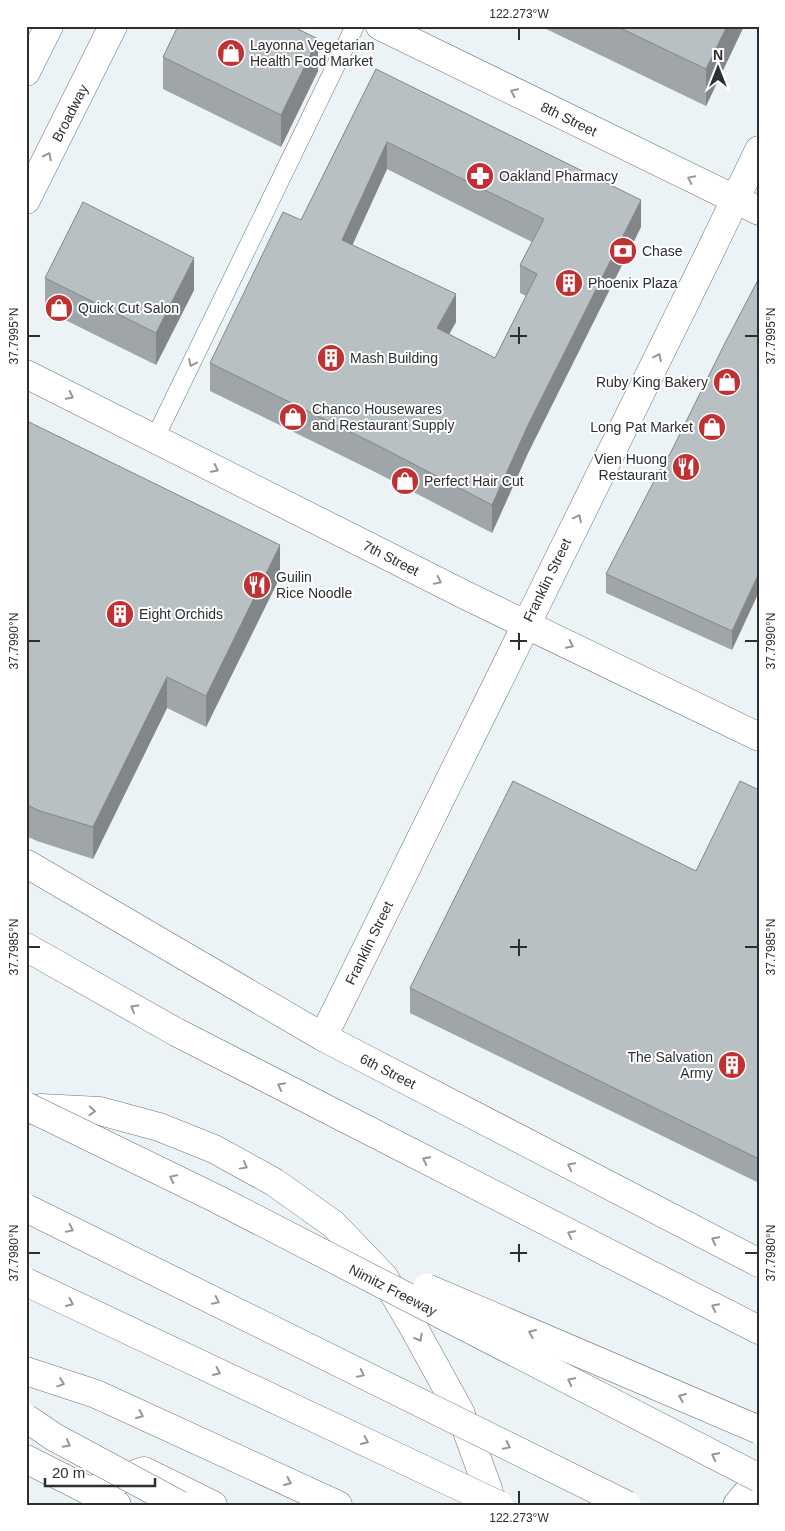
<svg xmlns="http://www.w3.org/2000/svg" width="785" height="1531" viewBox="0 0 785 1531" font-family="Arial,sans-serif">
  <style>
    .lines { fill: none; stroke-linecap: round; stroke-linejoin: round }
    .service-casing { stroke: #6e7478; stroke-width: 19 }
    .minor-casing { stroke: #6e7478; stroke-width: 29 }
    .secondary-casing { stroke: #6e7478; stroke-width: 29 }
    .primary-casing { stroke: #6e7478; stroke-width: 29 }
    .motorway-casing { stroke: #6e7478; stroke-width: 29 }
    .service { stroke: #fff; stroke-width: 18 }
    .minor { stroke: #fff; stroke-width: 28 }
    .secondary { stroke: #fff; stroke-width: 28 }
    .primary { stroke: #fff; stroke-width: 28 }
    .motorway { stroke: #fff; stroke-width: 28 }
    .motorway-bridge-casing { stroke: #6e7478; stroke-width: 29; stroke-linecap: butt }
    .motorway-bridge { stroke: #fff; stroke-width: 28 }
    .wall { fill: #9fa5a9; fill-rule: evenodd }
    .shaded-wall { fill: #828689 }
    .building { fill: #b9c0c4; stroke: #828689; fill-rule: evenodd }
    .oneway { stroke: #969698 }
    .ticks { fill: none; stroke: #2c2e30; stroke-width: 2 }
    .labels { text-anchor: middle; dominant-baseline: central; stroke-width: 4; stroke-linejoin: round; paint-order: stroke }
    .poi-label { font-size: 14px; fill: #2c2e30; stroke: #fff; text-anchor: start }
    .street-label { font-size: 14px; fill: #2c2e30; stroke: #fff }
    .neatline { fill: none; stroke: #2c2e30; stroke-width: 2 }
    .ticks-label { font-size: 12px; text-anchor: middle; fill: #2c2e30 }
  </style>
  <rect width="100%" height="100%" fill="#ecf3f7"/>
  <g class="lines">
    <defs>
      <polyline id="service" points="155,438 355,26"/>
      <g id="minor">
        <polyline points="27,864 323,1037 759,1263"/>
        <polyline points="323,1037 708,256 759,150"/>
        <polyline points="26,1459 117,1505"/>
        <polyline points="89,1491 144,1471 213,1505"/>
      </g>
      <polyline id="secondary" points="380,26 759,211"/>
      <g id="primary">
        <polyline points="26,72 49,26"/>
        <polyline points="26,200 113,26"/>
        <polyline points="26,374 469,597 759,737"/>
        <polyline points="28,1110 41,1108 100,1111 159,1127 214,1149 274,1182 333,1224 384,1277 415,1330 460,1412 488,1489 492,1505"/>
        <polyline points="737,1505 759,1478"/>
      </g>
      <g id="motorway">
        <polyline points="26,947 176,1032 759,1330"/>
        <polyline points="26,1371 96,1394 338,1505"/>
      </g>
    </defs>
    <use href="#service" class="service-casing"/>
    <use href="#minor" class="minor-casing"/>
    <use href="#secondary" class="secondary-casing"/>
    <use href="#primary" class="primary-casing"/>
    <use href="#motorway" class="motorway-casing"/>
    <use href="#service" class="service"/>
    <use href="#minor" class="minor"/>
    <use href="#secondary" class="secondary"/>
    <use href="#primary" class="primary"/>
    <use href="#motorway" class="motorway"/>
    <defs>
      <g id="motorway-bridge">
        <polyline points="26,1106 217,1199 759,1478"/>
        <polyline points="26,1208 627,1505"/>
        <polyline points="26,1282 499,1505"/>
        <polyline points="427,1288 759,1430"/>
        <polyline points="26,1418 54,1437 180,1505"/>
      </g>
    </defs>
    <use href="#motorway-bridge" class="motorway-bridge-casing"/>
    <use href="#motorway-bridge" class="motorway-bridge"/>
  </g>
  <g class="wall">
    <polygon points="540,26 744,26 706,106"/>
    <polygon points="163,57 318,71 281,147 163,89"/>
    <path d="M376,69l265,158 -113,226 -36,80 -115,-60 -167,-82v-28l91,-143zM387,169l145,73 -12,23v28l6,3 -31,62 -46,-24 7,-12 -104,-77z"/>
    <polygon points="45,278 194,290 156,365 45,310"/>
    <polygon points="759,278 732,650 606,593 606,574 669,456"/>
    <polygon points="26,429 280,577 206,727 167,708 93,859 37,841 26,836"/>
    <polygon points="759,790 759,1183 410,1013 410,988 696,871"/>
  </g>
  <g class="shaded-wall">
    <polygon points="727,26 744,26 706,106 706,69"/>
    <polygon points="318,39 318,71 281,147 281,115"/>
    <polygon points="387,142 387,169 342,268 342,240"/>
    <polygon points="641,200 641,227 528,453 492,533 492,505 528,425"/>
    <polygon points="194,258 194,290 156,365 156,333"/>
    <polygon points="456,294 456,322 437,356 437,328"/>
    <polygon points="280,545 280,577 206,727 206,696"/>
    <polygon points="759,573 759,592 732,650 732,631"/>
    <polygon points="167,677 167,708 93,859 93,827"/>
  </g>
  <g class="building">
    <polygon points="178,26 292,26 318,39 281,115 163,57"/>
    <polygon points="616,26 727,26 706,69"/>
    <path d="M376,69l265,131 -113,225 -36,80 -115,-60 -167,-82 73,-151 18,8zM387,142l157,77 -24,46 17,9 -42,84 -58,-30 19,-34 -114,-54z"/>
    <polygon points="83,202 194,258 156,333 45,278"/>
    <polygon points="759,278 759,573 732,631 606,574 667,456 669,456 725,343"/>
    <polygon points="29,422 280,545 206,696 167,677 93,827 37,810 26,804 26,429"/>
    <polygon points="513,781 696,871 740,781 759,790 759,1159 410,988"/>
  </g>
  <defs><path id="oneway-chevron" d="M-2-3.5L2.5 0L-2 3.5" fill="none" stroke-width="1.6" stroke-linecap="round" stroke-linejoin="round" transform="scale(1.25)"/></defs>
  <g class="oneway">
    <use href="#oneway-chevron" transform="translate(514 92) rotate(-154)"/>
    <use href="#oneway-chevron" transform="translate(48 156) rotate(-63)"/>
    <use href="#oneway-chevron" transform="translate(691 179) rotate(-154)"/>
    <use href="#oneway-chevron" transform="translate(658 357) rotate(-64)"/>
    <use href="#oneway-chevron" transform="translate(192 363) rotate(115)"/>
    <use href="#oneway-chevron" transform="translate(70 396) rotate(27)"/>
    <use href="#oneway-chevron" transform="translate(215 469) rotate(27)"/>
    <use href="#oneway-chevron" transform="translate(578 518) rotate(-64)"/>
    <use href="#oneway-chevron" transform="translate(438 581) rotate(26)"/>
    <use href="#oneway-chevron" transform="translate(570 645) rotate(26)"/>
    <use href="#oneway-chevron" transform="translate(134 1008) rotate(-150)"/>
    <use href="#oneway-chevron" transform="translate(281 1086) rotate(-153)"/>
    <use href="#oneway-chevron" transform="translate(92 1111) rotate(3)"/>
    <use href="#oneway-chevron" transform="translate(426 1160) rotate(-153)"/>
    <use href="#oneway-chevron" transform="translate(244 1166) rotate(29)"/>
    <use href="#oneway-chevron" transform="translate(571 1166) rotate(-153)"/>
    <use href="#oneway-chevron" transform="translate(173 1178) rotate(-154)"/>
    <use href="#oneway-chevron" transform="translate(70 1229) rotate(26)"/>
    <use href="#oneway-chevron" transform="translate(571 1234) rotate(-153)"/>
    <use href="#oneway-chevron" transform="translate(715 1240) rotate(-153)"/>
    <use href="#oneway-chevron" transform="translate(216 1301) rotate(26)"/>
    <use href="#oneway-chevron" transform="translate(70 1303) rotate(25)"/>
    <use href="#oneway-chevron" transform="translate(715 1307) rotate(-153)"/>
    <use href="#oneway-chevron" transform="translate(532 1333) rotate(-157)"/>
    <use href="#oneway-chevron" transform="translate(419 1338) rotate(61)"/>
    <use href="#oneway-chevron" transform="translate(217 1372) rotate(25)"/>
    <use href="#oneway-chevron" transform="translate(361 1374) rotate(26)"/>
    <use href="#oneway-chevron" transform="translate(571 1381) rotate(-153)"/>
    <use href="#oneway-chevron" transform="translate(61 1383) rotate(19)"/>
    <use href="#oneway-chevron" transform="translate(682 1397) rotate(-157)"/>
    <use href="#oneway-chevron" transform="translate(140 1415) rotate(24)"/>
    <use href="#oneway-chevron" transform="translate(365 1441) rotate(25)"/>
    <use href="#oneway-chevron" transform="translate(67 1444) rotate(28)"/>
    <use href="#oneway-chevron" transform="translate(507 1446) rotate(26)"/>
    <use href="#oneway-chevron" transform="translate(715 1456) rotate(-153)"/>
    <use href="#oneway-chevron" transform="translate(288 1482) rotate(24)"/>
  </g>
  <path class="ticks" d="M519,28v12M519,327v17M28,336h12M510,336h17M745,336h13M519,633v17M28,641h12M510,641h17M745,641h13M519,939v17M28,947h12M510,947h17M745,947h13M519,1244v18M28,1253h12M510,1253h17M745,1253h13M519,1491v13"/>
  <defs>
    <symbol id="shop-disc" viewBox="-11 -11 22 22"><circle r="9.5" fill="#c03133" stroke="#fff"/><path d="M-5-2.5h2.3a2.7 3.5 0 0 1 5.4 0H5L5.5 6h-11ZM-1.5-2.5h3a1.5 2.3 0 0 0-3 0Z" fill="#fff"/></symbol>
    <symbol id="pharmacy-disc" viewBox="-11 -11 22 22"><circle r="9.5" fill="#c03133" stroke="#fff"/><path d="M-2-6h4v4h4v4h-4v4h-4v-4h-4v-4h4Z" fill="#fff"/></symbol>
    <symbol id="bank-disc" viewBox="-11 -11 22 22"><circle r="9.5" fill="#c03133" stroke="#fff"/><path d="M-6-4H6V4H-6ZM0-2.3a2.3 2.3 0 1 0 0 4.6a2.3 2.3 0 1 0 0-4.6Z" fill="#fff"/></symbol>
    <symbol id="building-disc" viewBox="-11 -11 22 22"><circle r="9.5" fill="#c03133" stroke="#fff"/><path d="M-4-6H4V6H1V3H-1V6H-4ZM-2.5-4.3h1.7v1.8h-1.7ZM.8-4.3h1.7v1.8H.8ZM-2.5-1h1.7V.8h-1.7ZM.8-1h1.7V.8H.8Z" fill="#fff"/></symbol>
    <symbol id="restaurant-disc" viewBox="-11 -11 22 22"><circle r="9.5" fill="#c03133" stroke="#fff"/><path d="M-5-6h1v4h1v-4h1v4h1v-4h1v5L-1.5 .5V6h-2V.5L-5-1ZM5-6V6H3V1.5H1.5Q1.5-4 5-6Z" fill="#fff"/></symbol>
  </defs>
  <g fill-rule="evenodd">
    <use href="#shop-disc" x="215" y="37" width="32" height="32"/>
    <use href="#pharmacy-disc" x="464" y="160" width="32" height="32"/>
    <use href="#bank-disc" x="607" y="235" width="32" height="32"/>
    <use href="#building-disc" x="553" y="267" width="32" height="32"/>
    <use href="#shop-disc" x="43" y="292" width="32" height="32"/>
    <use href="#building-disc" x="315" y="342" width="32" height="32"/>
    <use href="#shop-disc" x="711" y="366" width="32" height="32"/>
    <use href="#shop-disc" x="277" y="401" width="32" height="32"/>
    <use href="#shop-disc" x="696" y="411" width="32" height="32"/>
    <use href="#restaurant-disc" x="670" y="451" width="32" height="32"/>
    <use href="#shop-disc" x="389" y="465" width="32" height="32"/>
    <use href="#restaurant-disc" x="241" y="569" width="32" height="32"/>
    <use href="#building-disc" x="104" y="598" width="32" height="32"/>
    <use href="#building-disc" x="716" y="1049" width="32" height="32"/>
  </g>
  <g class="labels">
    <g class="poi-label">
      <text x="250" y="45">Layonna Vegetarian<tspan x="250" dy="16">Health Food Market</tspan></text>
      <text x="499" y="176">Oakland Pharmacy</text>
      <text x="642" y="251">Chase</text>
      <text x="588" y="283">Phoenix Plaza</text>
      <text x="78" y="308">Quick Cut Salon</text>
      <text x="350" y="358">Mash Building</text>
      <text x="708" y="382" text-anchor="end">Ruby King Bakery</text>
      <text x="312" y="409">Chanco Housewares<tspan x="312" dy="16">and Restaurant Supply</tspan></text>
      <text x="693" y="427" text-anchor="end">Long Pat Market</text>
      <text x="667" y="459" text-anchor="end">Vien Huong<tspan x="667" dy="16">Restaurant</tspan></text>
      <text x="424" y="481">Perfect Hair Cut</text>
      <text x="276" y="577">Guilin<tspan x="276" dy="16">Rice Noodle</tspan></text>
      <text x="139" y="614">Eight Orchids</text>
      <text x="713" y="1057" text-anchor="end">The Salvation<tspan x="713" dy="16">Army</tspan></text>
    </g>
    <g class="street-label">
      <text transform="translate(70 113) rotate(-63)">Broadway</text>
      <text transform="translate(569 119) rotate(26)">8th Street</text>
      <text transform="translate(391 558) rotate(27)">7th Street</text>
      <text transform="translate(547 580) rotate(-64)">Franklin Street</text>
      <text transform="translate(369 943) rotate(-64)">Franklin Street</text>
      <text transform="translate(388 1071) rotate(27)">6th Street</text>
      <text transform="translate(393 1290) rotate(27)">Nimitz Freeway</text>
    </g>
  </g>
  <rect width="785" height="1531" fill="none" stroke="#ffffff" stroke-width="55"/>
  <g transform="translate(718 68)" stroke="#ffffff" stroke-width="4" paint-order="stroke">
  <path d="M0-4L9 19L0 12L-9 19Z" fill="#2c2e30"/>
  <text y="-8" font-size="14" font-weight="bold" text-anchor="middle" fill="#2c2e30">N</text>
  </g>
  <path d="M45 1478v8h110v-8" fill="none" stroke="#2c2e30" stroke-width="2.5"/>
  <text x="52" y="1478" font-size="15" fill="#2c2e30" stroke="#ffffff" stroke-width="4" paint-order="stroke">20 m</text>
  <rect x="28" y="28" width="730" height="1476" class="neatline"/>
  <g class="ticks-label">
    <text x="519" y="18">122.273°W</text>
    <text transform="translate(14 336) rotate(-90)" y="4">37.7995°N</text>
    <text transform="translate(771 336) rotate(-90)" y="4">37.7995°N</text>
    <text transform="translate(14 641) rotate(-90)" y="4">37.7990°N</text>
    <text transform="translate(771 641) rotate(-90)" y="4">37.7990°N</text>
    <text transform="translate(14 947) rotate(-90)" y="4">37.7985°N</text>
    <text transform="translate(771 947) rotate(-90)" y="4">37.7985°N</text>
    <text transform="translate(14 1253) rotate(-90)" y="4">37.7980°N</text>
    <text transform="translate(771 1253) rotate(-90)" y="4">37.7980°N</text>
    <text x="519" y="1522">122.273°W</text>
  </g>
</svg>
